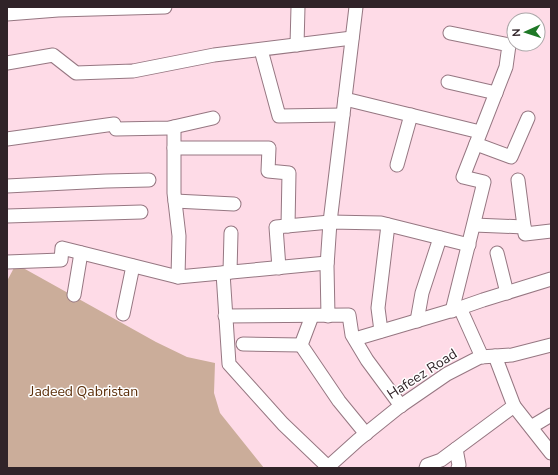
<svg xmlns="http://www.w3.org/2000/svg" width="558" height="475" viewBox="0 0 558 475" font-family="'Nunito Sans',sans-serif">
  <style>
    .green { fill: #cbad9a }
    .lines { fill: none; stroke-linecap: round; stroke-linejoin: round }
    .minor-casing { stroke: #967782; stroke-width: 15 }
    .minor { stroke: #fff; stroke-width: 13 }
    .labels { text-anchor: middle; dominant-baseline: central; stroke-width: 3; stroke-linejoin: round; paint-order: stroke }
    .street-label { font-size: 14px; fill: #302328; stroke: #fff }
    .park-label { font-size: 14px; fill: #5b2e09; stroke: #fff }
  </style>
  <rect width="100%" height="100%" fill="#fedbe7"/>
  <polygon class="green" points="16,264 156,342 187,357 215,363 214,393 220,413 264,468 7,468 7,281"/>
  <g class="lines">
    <defs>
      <g id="minor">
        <polyline points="7,14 58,10 165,7"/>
        <polyline points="450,33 509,45 506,67 463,177 484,182 452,311"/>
        <polyline points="297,45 298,7"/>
        <polyline points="261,50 279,116 343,115"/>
        <polyline points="7,63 53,55 76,73 133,71 214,55 352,38"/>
        <polyline points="448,82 496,93"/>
        <polyline points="345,99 480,132"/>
        <polyline points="174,127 174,193 179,236 178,277"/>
        <polyline points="7,139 114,124 116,129 169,128 213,118"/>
        <polyline points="476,144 511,157 528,118"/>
        <polyline points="174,148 269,148 268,171 289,173 288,226"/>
        <polyline points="397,165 411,115"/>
        <polyline points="518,180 525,234 551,231"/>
        <polyline points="7,186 106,181 149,180"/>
        <polyline points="175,201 234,204"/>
        <polyline points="7,216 141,212"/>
        <polyline points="474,225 524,227"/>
        <polyline points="497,253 507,293"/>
        <polyline points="7,262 61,260 62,248 178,277 327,263"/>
        <polyline points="279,268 276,227 330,222 381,223 469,245"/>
        <polyline points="230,272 231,233"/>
        <polyline points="223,273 229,364 283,424 329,468"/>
        <polyline points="74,295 81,253"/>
        <polyline points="460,308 482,357"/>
        <polyline points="123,314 133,266"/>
        <polyline points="225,316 349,315 352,335 367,360 401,406"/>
        <polyline points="312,316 301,345 339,401 366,434"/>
        <polyline points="328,316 327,266 330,222 356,7"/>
        <polyline points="417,321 422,293 440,238"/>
        <polyline points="381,331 378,308 388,225"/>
        <polyline points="355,339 460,308 483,300 551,279"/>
        <polyline points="243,344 301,345"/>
        <polyline points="514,406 551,453"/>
        <polyline points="531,427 551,415"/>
        <polyline points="456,449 459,465 458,468"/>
        <polyline points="328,467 358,440 399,407 447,374 480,357 512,355 551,345"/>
        <polyline points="426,468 427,465 441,460 514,406 495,356"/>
      </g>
    </defs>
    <use href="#minor" class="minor-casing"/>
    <use href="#minor" class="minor"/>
  </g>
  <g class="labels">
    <g class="street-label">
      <text transform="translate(422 374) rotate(-33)">Hafeez Road</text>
    </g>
    <g class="park-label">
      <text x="84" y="391">Jadeed Qabristan</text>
    </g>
  </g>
  <rect width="558" height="475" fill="none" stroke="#302328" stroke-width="16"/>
  <g transform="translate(526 32) rotate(267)"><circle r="19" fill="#ffffff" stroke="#aca7a9"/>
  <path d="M0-3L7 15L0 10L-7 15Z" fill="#1e7826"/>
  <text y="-6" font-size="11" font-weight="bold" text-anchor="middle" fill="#302328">N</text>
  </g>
</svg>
